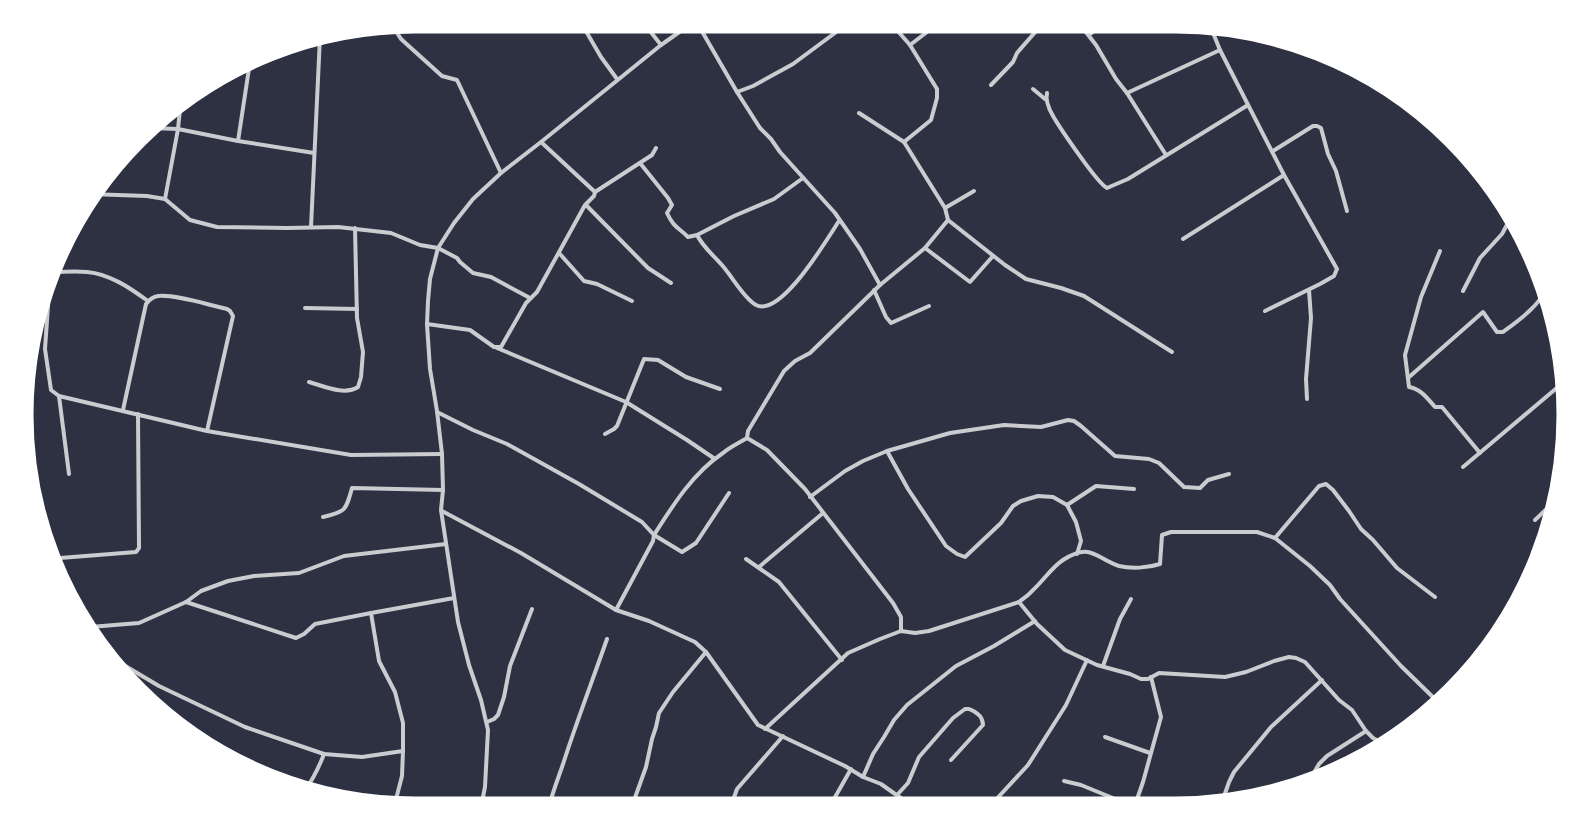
<svg xmlns="http://www.w3.org/2000/svg" width="1589" height="829" viewBox="0 0 1589 829" font-family="Signika,sans-serif">
  <style>
    .lines { fill: none; stroke-linecap: round; stroke-linejoin: round }
    .minor { stroke: #caccd0; stroke-width: 4 }
    .rim { fill: none; stroke: #fff; stroke-width: 3 }
  </style>
  <rect width="100%" height="100%" fill="#2d3142"/>
  <g class="lines">
    <g class="minor">
      <polyline points="580,21 601,57 617,79"/>
      <polyline points="642,21 661,45"/>
      <polyline points="696,21 737,92"/>
      <polyline points="848,21 843,27 793,64 753,86 737,92 760,128 771,139 780,152 835,213 860,249 880,285"/>
      <polyline points="889,21 910,45 937,89 937,98 931,120 904,142"/>
      <polyline points="1078,22 1096,45 1116,79 1127,93 1166,155"/>
      <polyline points="1209,23 1220,50 1284,175 1337,269 1334,276 1320,284 1265,311"/>
      <polyline points="392,25 401,39 442,76 457,80 501,173"/>
      <polyline points="1089,35 1106,22"/>
      <polyline points="910,45 931,29 944,22"/>
      <polyline points="1342,68 1343,60"/>
      <polyline points="991,85 1013,62 1017,53 1044,22"/>
      <polyline points="1033,89 1045,99"/>
      <path d="M1047,93c-2,8 2,16 6,23 7,12 44,67 54,72l21,-9 120,-74"/>
      <polyline points="1127,93 1220,50"/>
      <polyline points="859,113 904,142 945,208 948,220 1005,265 1026,279 1061,288 1084,296 1172,352"/>
      <polyline points="150,128 178,129 238,141 314,153"/>
      <polyline points="238,141 250,62"/>
      <polyline points="541,142 595,192"/>
      <polyline points="1273,151 1313,126 1317,126 1321,128 1328,154 1336,171 1347,211"/>
      <path d="M640,163l28,35 4,7 -5,8c7,15 11,14 21,24l9,-2 37,-19 40,-17 29,-21"/>
      <polyline points="89,194 147,196 165,199 190,220 217,227 287,228 338,227 391,233 420,245 438,248 457,258 460,262 473,273 491,277 530,298"/>
      <polyline points="165,199 178,129 181,99"/>
      <polyline points="586,205 648,268 671,283"/>
      <polyline points="945,208 974,191"/>
      <polyline points="311,227 320,37"/>
      <path d="M697,235c7,14 20,23 29,35 8,10 19,29 30,35 25,13 71,-66 83,-84"/>
      <polyline points="1183,239 1284,175"/>
      <polyline points="925,248 970,282 993,256"/>
      <path d="M1440,251l-19,46 -16,58 4,32c12,2 18,11 26,20h7l38,46"/>
      <polyline points="559,253 584,281 597,284 632,301"/>
      <path d="M53,272c11,0 23,-1 34,0 23,2 43,16 61,29"/>
      <polyline points="51,275 53,280 49,292 45,349 51,390 59,396 207,431 351,455 442,454"/>
      <polyline points="874,290 886,317 891,323 929,306"/>
      <polyline points="1463,291 1480,258 1502,234 1508,223 1515,218"/>
      <polyline points="305,308 357,309"/>
      <polyline points="34,319 46,317"/>
      <polyline points="427,324 470,330 494,347 501,347 526,303 537,292 585,205 594,196 595,192 652,155 656,148"/>
      <polyline points="497,348 626,402 687,440 715,459"/>
      <path d="M1408,378l75,-66 14,20h6c16,-12 35,-25 44,-44"/>
      <path d="M309,382c15,4 35,14 49,5l3,-10 2,-25 -6,-34 -2,-90"/>
      <polyline points="59,396 69,474"/>
      <polyline points="1307,399 1306,379 1311,318 1309,290"/>
      <path d="M123,410l23,-106c3,-4 6,-7 12,-8 17,-2 50,9 69,13l3,2 3,5 -26,115"/>
      <polyline points="437,412 473,430 507,444 579,484 642,522 654,535 682,552 696,543 729,493"/>
      <polyline points="605,434 614,429 617,426 644,359 658,360 686,377 720,389"/>
      <polyline points="887,451 908,489 946,546 957,554 965,557 1001,523 1013,506 1021,501 1038,496 1053,497 1067,505 1076,522 1081,541 1077,554"/>
      <polyline points="1463,467 1565,381"/>
      <polyline points="810,497 845,471 863,461 887,451 950,433 1004,425 1041,427 1068,420 1074,421 1081,426 1115,456 1149,459 1159,463 1184,487 1200,488 1208,480 1229,474"/>
      <polyline points="1067,505 1096,486 1134,489"/>
      <polyline points="442,511 521,553 616,610 649,621 695,642 706,652 758,725 845,766 863,777 881,784 912,806"/>
      <path d="M323,517c23,-5 23,-7 29,-29l91,2"/>
      <polyline points="1535,520 1557,499"/>
      <polyline points="1275,538 1319,486 1326,484 1333,490 1349,511 1361,529 1373,540 1397,568 1435,597"/>
      <polyline points="49,556 60,558"/>
      <polyline points="746,559 779,582 842,660"/>
      <polyline points="759,567 823,513"/>
      <polyline points="55,572 60,558 136,552 139,548 138,414"/>
      <polyline points="186,602 296,638 304,634 315,624 371,613"/>
      <polyline points="1019,602 1037,624 1065,650 1097,665 1130,674 1141,679 1148,679 1159,673 1225,677 1246,672 1274,661 1289,657 1296,658 1305,662 1339,700 1352,710 1366,731 1373,738 1380,742 1383,747"/>
      <path d="M616,610l37,-69 1,-6c19,-30 39,-62 69,-82 7,-6 16,-10 24,-15"/>
      <polyline points="90,627 139,623 186,602 201,591 228,581 254,576 299,573 344,556 446,544"/>
      <polyline points="901,631 901,617 893,603 805,489 767,450 747,438 748,431 784,371 795,361 810,353 880,285 925,248 948,220"/>
      <polyline points="101,646 122,664 159,686 245,727 324,754 362,757 403,751 403,723 395,692 379,661 371,613 454,598"/>
      <polyline points="1103,666 1120,619 1131,599"/>
      <polyline points="487,722 494,719 498,715 504,697 510,666 532,609"/>
      <path d="M765,729l83,-76 32,-14 21,-8 14,2 14,-2 90,-29c5,-4 10,-7 14,-12 10,-9 18,-22 30,-30 28,-18 32,-2 56,6 12,3 29,2 41,-2l2,-29 9,-3h86l18,6 35,28 20,19 10,14 61,67 37,36"/>
      <polyline points="1105,737 1150,753"/>
      <polyline points="863,777 873,754 884,737 894,720 907,705 956,666 994,646 1035,621"/>
      <polyline points="1064,781 1081,785 1130,805"/>
      <polyline points="1308,783 1319,764 1327,756 1366,731"/>
      <path d="M304,791c9,-11 15,-24 20,-37"/>
      <path d="M897,795l11,-12 11,-26 34,-39 12,-9h4c8,3 14,8 14,16l-32,35"/>
      <polyline points="734,798 747,806"/>
      <polyline points="991,805 1028,765 1066,705 1087,660"/>
      <polyline points="1135,805 1143,782 1161,717 1151,677"/>
      <polyline points="1221,805 1229,782 1234,772 1271,727 1322,680"/>
      <polyline points="632,806 646,767 652,739 656,727 659,713 673,692 706,652"/>
      <polyline points="731,806 737,789 783,736"/>
      <polyline points="830,806 851,769"/>
      <polyline points="394,807 402,776 403,751"/>
      <polyline points="481,807 485,787 488,730 481,700 469,665 458,622 441,510 443,490 442,454 437,411 430,369 427,324 428,301 430,279 438,248 454,223 473,199 501,173 541,142 661,45 695,21"/>
      <path d="M549,807c4,-17 11,-33 16,-49 13,-40 28,-79 42,-119"/>
    </g>
  </g>
  <path d="M0 0H1589V829H0ZM415 32H1175A383 383 0 0 1 1558 415V415A383 383 0 0 1 1175 798H415A383 383 0 0 1 32 415V415A383 383 0 0 1 415 32Z" fill="#fff" fill-rule="evenodd"/>
  <path class="rim" d="M415 32H1175A383 383 0 0 1 1558 415V415A383 383 0 0 1 1175 798H415A383 383 0 0 1 32 415V415A383 383 0 0 1 415 32Z"/>
</svg>
